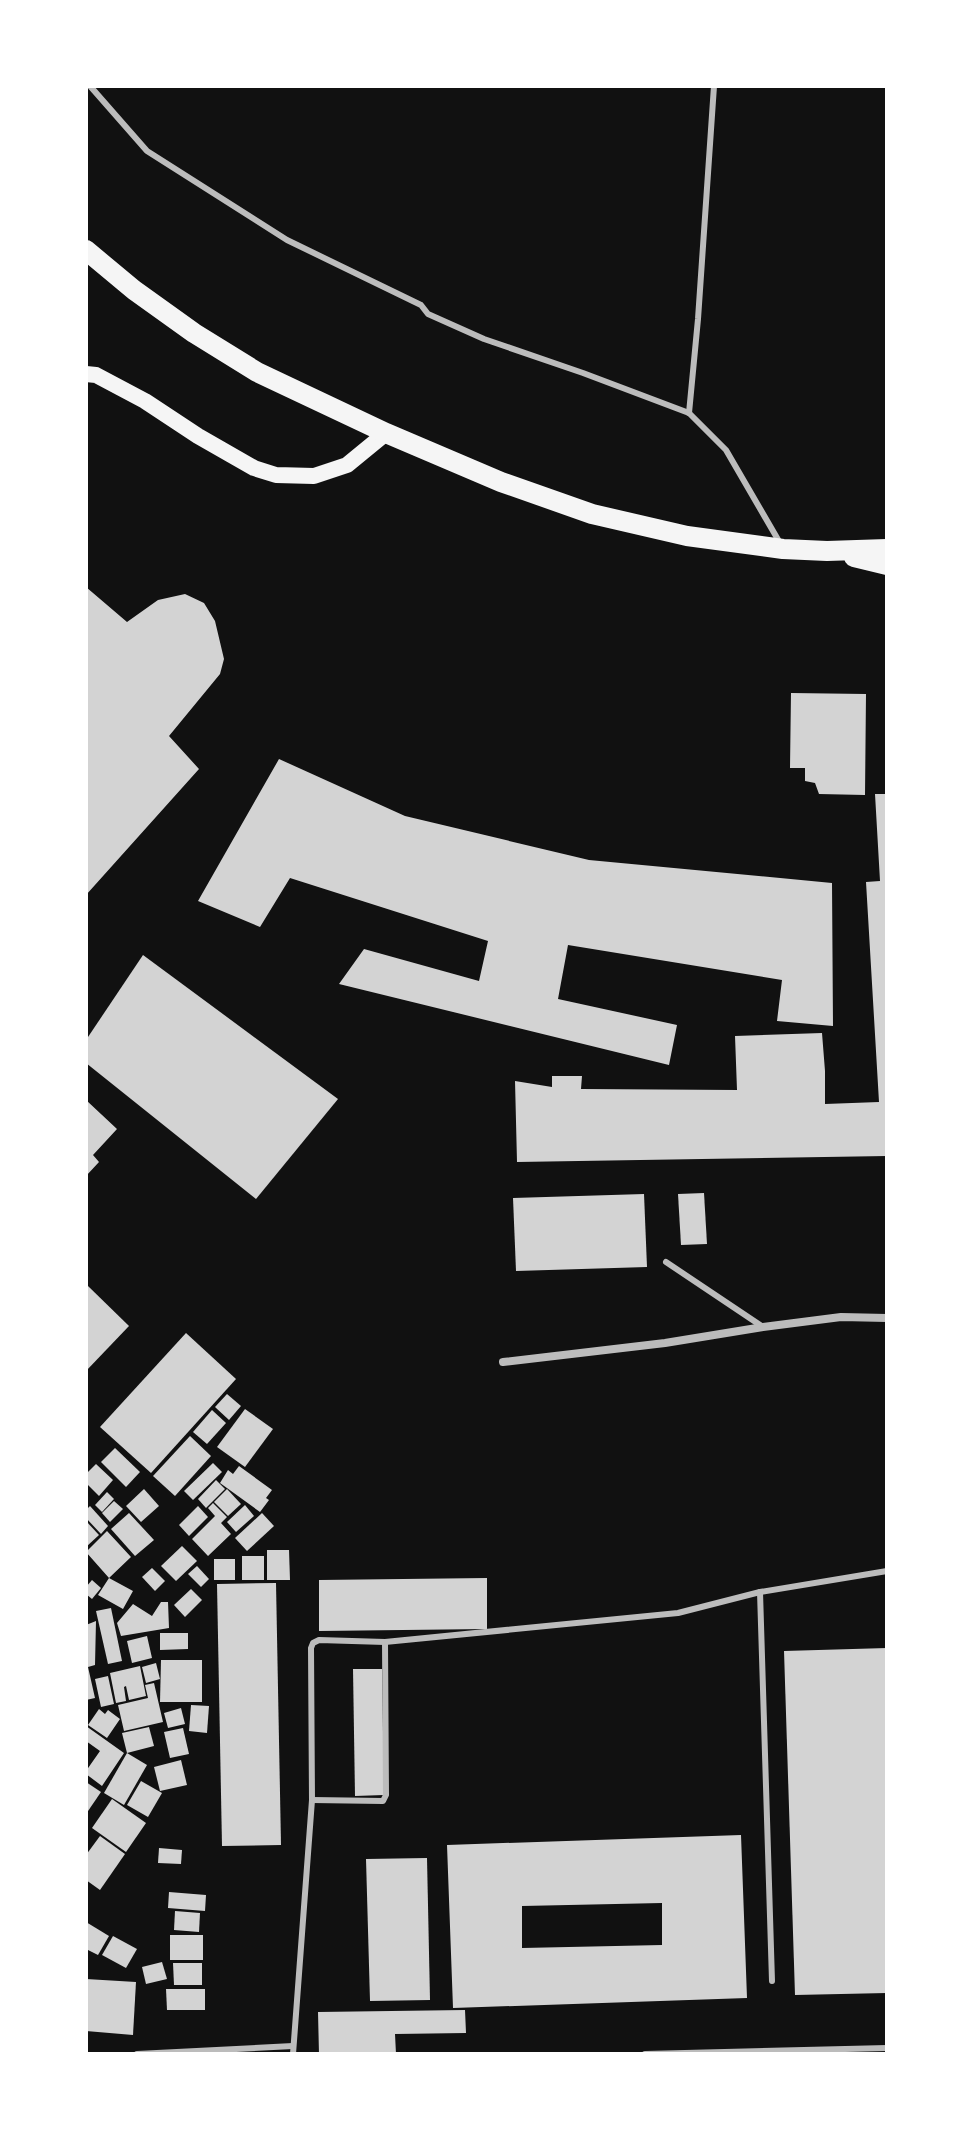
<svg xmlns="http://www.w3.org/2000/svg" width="973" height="2140" viewBox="0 0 973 2140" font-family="'Open Sans',sans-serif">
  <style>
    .building { fill: #d3d3d3; fill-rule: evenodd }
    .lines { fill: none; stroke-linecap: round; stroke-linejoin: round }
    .service { stroke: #bcbcbc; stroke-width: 6 }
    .minor { stroke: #bcbcbc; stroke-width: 8 }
    .secondary { stroke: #f5f5f5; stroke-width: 16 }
    .primary { stroke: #f5f5f5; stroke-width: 20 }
  </style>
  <rect width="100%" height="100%" fill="#111"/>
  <g class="building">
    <polygon points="86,587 127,622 158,600 185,594 204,603 215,621 224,659 220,674 169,736 199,769 86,895"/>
    <polygon points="791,693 866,694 865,795 819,794 815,783 805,781 805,768 790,768"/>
    <polygon points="279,759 405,816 589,860 832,883 833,1026 777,1021 782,980 568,945 558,999 677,1025 669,1065 339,984 364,949 479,981 488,941 290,878 260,927 198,901"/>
    <polygon points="875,794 887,794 887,1156 517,1162 515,1081 552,1087 552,1076 582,1076 581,1089 737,1090 735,1036 822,1033 825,1071 825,1104 879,1102 866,882 880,881"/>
    <polygon points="143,955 338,1099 256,1199 86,1063 86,1040"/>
    <polygon points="86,1100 117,1129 93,1155 99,1162 86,1176"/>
    <polygon points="704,1193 707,1244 681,1245 678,1194"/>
    <polygon points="644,1194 647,1267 516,1271 513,1198"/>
    <polygon points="88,1286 129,1326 86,1371 86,1288"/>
    <polygon points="186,1333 236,1379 151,1473 100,1427"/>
    <polygon points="227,1394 241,1406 229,1420 215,1407"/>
    <polygon points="245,1409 273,1429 245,1467 217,1447"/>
    <polygon points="212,1410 226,1423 207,1444 193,1432"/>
    <polygon points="190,1436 211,1456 175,1496 153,1476"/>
    <polygon points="115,1448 140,1472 126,1487 101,1462"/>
    <polygon points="213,1463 222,1472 193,1500 184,1491"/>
    <polygon points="96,1464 113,1480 99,1496 86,1483 86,1474"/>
    <polygon points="239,1466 272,1490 266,1498 269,1500 260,1512 220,1483 228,1470 233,1474"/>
    <polygon points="216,1480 225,1489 206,1508 198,1499"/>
    <polygon points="144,1489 159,1506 141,1522 126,1506"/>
    <polygon points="227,1489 241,1504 228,1516 214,1502"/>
    <polygon points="107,1492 114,1499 102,1512 95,1505"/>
    <polygon points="114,1501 123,1509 110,1522 102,1513"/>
    <polygon points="213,1503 227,1517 221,1523 231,1534 208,1556 192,1539 215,1516 208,1508"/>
    <polygon points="245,1505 254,1516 236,1532 227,1522"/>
    <polygon points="90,1506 108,1526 101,1534 86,1518 86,1510"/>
    <polygon points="198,1506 208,1517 189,1536 179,1525"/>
    <polygon points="129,1513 154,1540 135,1556 111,1529"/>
    <polygon points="262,1513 274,1526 247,1551 235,1538"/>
    <polygon points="86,1521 99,1535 86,1547"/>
    <polygon points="107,1531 131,1557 109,1578 133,1591 123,1609 98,1595 109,1578 86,1552"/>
    <polygon points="182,1546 197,1561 176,1581 161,1566"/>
    <polygon points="267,1550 289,1550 290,1580 267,1580"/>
    <rect x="242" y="1556" width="22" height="24"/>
    <rect x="214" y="1559" width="21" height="21"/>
    <polygon points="197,1566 209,1579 201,1587 188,1574"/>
    <polygon points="152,1568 165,1581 155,1591 142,1577"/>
    <polygon points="487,1578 487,1629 319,1631 319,1580"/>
    <polygon points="92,1580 101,1588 92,1599 86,1594 86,1587"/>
    <polygon points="276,1583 281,1845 222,1846 217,1584"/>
    <polygon points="191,1589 202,1600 185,1617 174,1605"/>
    <polygon points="161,1602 168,1602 169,1628 121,1636 117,1623 133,1604 152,1616"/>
    <polygon points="111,1608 122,1661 108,1664 96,1611"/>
    <polygon points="96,1621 95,1665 88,1667 95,1698 86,1700 86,1625"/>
    <polygon points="160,1633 188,1633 188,1649 160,1650"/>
    <polygon points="147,1636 152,1658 132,1663 127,1641"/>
    <polygon points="887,1648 887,1993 795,1995 784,1651"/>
    <polygon points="161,1660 202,1660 202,1702 160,1702"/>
    <polygon points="156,1663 160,1679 146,1683 142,1667"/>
    <polygon points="140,1666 146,1696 129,1700 126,1686 124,1687 126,1701 116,1703 110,1673"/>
    <polygon points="353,1669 382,1669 384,1795 355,1796"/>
    <polygon points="108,1676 114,1704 101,1707 95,1679"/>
    <polygon points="154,1683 163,1722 124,1731 118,1705 148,1698 145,1685"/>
    <polygon points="191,1705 209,1706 207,1733 189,1731"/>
    <polygon points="181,1708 185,1724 168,1728 164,1713"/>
    <polygon points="99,1709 105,1714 108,1710 120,1719 107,1738 88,1725"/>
    <polygon points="86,1726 124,1753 102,1786 86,1774 86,1771 100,1751 86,1741"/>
    <polygon points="149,1727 154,1746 127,1753 122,1733"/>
    <polygon points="183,1728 189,1754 170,1758 164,1732"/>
    <polygon points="127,1753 147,1765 124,1805 104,1793"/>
    <polygon points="181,1760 187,1785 160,1791 154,1767"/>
    <polygon points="141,1781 162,1793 148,1817 127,1805"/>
    <polygon points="86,1782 101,1792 86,1814"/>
    <polygon points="112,1799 146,1823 126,1852 92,1828"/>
    <path d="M741,1835l6,163 -294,10 -6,-163zM662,1903v42l-140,3v-42z"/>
    <polygon points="100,1836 125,1854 100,1890 86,1880 86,1855"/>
    <polygon points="159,1848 182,1850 181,1864 158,1863"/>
    <polygon points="427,1858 430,2000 370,2001 366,1859"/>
    <polygon points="169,1892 206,1895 205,1911 168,1908"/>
    <polygon points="175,1911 200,1913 199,1932 174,1930"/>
    <polygon points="86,1922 109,1936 98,1955 86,1949"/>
    <rect x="170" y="1935" width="33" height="25"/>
    <polygon points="113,1936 137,1949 126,1968 102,1955"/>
    <polygon points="162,1962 167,1979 146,1984 142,1967"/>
    <polygon points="173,1963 202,1963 202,1985 174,1985"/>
    <polygon points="86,1979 136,1982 133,2035 86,2031"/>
    <polygon points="166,1989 205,1989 205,2010 167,2010"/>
    <polygon points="465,2010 466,2033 395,2034 396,2054 319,2054 318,2012"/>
  </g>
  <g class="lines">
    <g class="service">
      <polyline points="90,86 147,151 287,240 421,305 428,314 484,339 583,373 689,413 726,450 780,543"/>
      <polyline points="689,413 698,319 714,86"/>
      <polyline points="666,1262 763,1327"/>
      <polyline points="760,1592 772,1981"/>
      <polyline points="312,1800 383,1801 386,1795 385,1642"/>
      <polyline points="137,2054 293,2046"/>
      <polyline points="293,2054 312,1800 311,1648 313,1643 319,1640 385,1642 678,1613 760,1592 887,1571"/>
      <polyline points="645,2054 887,2048"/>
    </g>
    <polyline class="minor" points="503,1362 665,1343 763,1327 841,1317 887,1318"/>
    <polyline class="secondary" points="86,374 96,375 145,401 198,436 254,468 276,475 314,476 347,465 386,433"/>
    <g class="primary">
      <polyline points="86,250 134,290 194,333 257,372 386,433 501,482 592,514 687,536 783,549 827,551 887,549"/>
      <polyline points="854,557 887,565"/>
    </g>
  </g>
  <rect width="973" height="2140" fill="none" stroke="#ffffff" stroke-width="176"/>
</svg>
